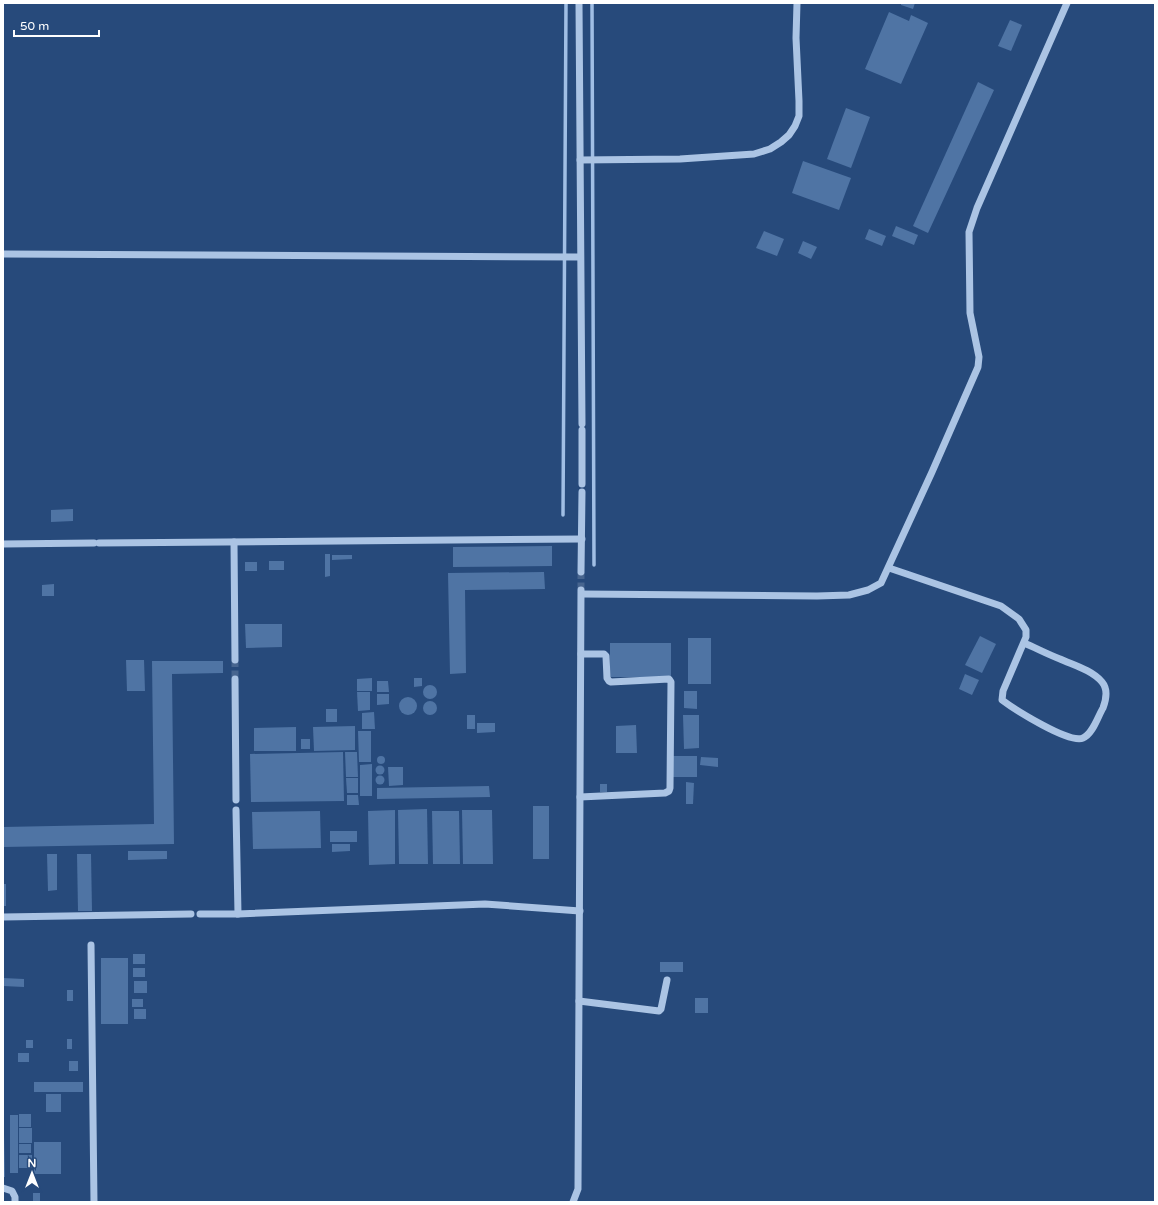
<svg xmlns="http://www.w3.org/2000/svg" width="1158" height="1205" viewBox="0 0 1158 1205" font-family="'Varela Round',sans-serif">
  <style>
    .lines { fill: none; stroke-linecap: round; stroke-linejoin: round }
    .stream { stroke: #a0bee4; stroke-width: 3.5 }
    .building { fill: #4f74a4 }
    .minor-tunnel { stroke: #47658f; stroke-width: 7; stroke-dasharray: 7 3.5; stroke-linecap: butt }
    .minor { stroke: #abc4e4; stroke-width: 7 }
  </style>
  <rect width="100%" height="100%" fill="#274a7b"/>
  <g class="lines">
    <g class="stream">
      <polyline points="592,3 594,565"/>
      <polyline points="563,515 566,3"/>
    </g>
  </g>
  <g class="building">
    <polygon points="901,3 915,3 913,9 901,5"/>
    <polygon points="889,12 909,21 911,15 928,23 901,84 865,69"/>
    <polygon points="1010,20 1022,25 1011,51 998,46"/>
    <polygon points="978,82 994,90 928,233 913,226"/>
    <polygon points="846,108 870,117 851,168 827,159"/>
    <polygon points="803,161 851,178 839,210 792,193"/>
    <polygon points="896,226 918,235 914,245 892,236"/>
    <polygon points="869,229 886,236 882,246 865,239"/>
    <polygon points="764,231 784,239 777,256 756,248"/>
    <polygon points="803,241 817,247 811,259 798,253"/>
    <polygon points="73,509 73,521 51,522 51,510"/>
    <polygon points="552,546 552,566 453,567 453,547"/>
    <polygon points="325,554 330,554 330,576 325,577"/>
    <polygon points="332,555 352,555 352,559 332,560"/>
    <rect x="269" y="561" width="15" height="9"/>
    <rect x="245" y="562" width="12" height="9"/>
    <polygon points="544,572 545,589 465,590 466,673 450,674 448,573"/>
    <polygon points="54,584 54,596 42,596 42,585"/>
    <polygon points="245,624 282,624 282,647 246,648"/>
    <polygon points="980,636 996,644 982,673 965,665"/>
    <rect x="688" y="638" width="23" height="46"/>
    <rect x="610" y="643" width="61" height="34"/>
    <polygon points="126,660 144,660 145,691 127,691"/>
    <polygon points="152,661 223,661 223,673 172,674 174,844 3,847 3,827 154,824"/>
    <polygon points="965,674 979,680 972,695 959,689"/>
    <polygon points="372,678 372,691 357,691 357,679"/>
    <polygon points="414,678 422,678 422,686 414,687"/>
    <polygon points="377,681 388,681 389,692 377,692"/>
    <circle cx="430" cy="692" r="7"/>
    <polygon points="684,691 697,691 697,709 684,708"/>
    <polygon points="357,692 370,692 370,710 358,711"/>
    <polygon points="377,694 389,694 389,704 377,705"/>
    <circle cx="408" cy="706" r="9"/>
    <circle cx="430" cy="708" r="7"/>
    <rect x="326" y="709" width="11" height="13"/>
    <polygon points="374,712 375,729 362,729 362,713"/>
    <rect x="467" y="715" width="8" height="14"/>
    <polygon points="683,715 699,715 699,748 684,749"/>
    <polygon points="477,723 495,723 495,732 477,733"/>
    <polygon points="636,725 637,753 616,753 616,726"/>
    <polygon points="355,726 355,750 314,751 313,727"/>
    <polygon points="296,727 296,751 254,751 254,728"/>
    <polygon points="358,731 371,731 371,762 359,762"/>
    <rect x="301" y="739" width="9" height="10"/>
    <polygon points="343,752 344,801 251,802 250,754"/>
    <polygon points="345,752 357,752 358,777 346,777"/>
    <rect x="673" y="756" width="24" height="21"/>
    <circle cx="381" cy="760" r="4"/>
    <polygon points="701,757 718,758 718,767 700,765"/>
    <polygon points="372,764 372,796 360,796 360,765"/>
    <circle cx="380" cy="770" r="4.5"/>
    <polygon points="388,767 403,767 403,785 389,786"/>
    <circle cx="380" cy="780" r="4.5"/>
    <polygon points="346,778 358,778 358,793 347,793"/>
    <polygon points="686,782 694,783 693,804 686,804"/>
    <rect x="600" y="784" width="7" height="8"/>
    <polygon points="489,786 490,797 377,799 377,788"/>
    <polygon points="347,795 358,795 359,805 347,805"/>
    <rect x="533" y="806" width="16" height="53"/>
    <polygon points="427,809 428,864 399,864 398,810"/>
    <polygon points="395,810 395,864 369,865 368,811"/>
    <polygon points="462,810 492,810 493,864 463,864"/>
    <polygon points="320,811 321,848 253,849 252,812"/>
    <polygon points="432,811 459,811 460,864 433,864"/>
    <rect x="330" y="831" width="27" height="11"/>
    <polygon points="332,844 350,844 350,851 332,852"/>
    <polygon points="128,851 167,851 167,859 128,860"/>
    <polygon points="47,854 57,854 57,890 48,891"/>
    <polygon points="77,854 91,854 92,911 78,911"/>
    <rect x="3" y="884" width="3" height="22"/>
    <rect x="133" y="954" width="12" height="10"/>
    <rect x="101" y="958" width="27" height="66"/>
    <rect x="660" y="962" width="23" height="10"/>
    <rect x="133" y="968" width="12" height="9"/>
    <polygon points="3,978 24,979 24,987 3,986"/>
    <rect x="134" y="981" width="13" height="12"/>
    <rect x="67" y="990" width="6" height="11"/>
    <rect x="695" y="998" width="13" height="15"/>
    <rect x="132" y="999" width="11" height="8"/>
    <rect x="134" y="1009" width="12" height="10"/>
    <rect x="67" y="1039" width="5" height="10"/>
    <rect x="26" y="1040" width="7" height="8"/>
    <rect x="18" y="1053" width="11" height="9"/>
    <rect x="69" y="1061" width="9" height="10"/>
    <rect x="34" y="1082" width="49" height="10"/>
    <rect x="46" y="1094" width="15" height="18"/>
    <rect x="19" y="1114" width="12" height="13"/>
    <rect x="10" y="1115" width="8" height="58"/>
    <rect x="19" y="1128" width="13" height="15"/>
    <polygon points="3,1134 4,1134 5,1177 3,1177"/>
    <rect x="34" y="1142" width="27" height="32"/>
    <rect x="19" y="1144" width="12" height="9"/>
    <rect x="19" y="1155" width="13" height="13"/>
    <rect x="33" y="1193" width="7" height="8"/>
  </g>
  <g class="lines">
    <g class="minor-tunnel">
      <polyline points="581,572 581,590"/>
      <polyline points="235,660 235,679"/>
    </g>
    <g class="minor">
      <polyline points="579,3 582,424"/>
      <polyline points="580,160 680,159 754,154 770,149 781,142 789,135 795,126 799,116 799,101 796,38 797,3"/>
      <polyline points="3,254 580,257"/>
      <polyline points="582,430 582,484"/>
      <polyline points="234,542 235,660"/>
      <polyline points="99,543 582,539"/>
      <polyline points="3,544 94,543"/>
      <path d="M889,568l112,38 18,13 7,11v7l-23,54 -1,9c12,9 67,44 81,38 10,-4 15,-22 20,-30 3,-8 5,-19 -1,-26 -10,-12 -29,-17 -42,-23 -13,-5 -24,-11 -36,-16"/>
      <polyline points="581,572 582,492"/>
      <polyline points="582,594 817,596 849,595 868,590 881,583 932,472 978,367 979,357 970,313 969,232 977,208 1067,3"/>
      <polyline points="235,679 236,800"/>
      <polyline points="580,797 665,793 669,791 670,788 671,682 669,679 611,682 609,681 607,678 606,656 604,654 581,654"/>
      <polyline points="200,914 238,914 236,810"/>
      <polyline points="238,914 485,904 580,911"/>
      <polyline points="3,917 191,914"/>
      <polyline points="91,945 94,1202"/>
      <polyline points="579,1001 659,1011 661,1009 667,980"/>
      <polyline points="3,1188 12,1191 15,1197 15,1202"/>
      <polyline points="573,1202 578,1189 581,590"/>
    </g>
  </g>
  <rect width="1158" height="1205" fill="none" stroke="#ffffff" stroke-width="8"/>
  <g transform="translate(32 1173)" stroke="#274a7b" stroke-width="3" paint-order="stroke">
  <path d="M0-3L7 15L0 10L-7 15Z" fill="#ffffff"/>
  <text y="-6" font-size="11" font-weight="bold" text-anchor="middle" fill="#ffffff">N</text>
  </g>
  <path d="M14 30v6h85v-6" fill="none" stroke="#ffffff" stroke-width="2"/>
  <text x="20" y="30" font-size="12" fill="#ffffff" stroke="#274a7b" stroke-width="3" paint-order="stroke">50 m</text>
</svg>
